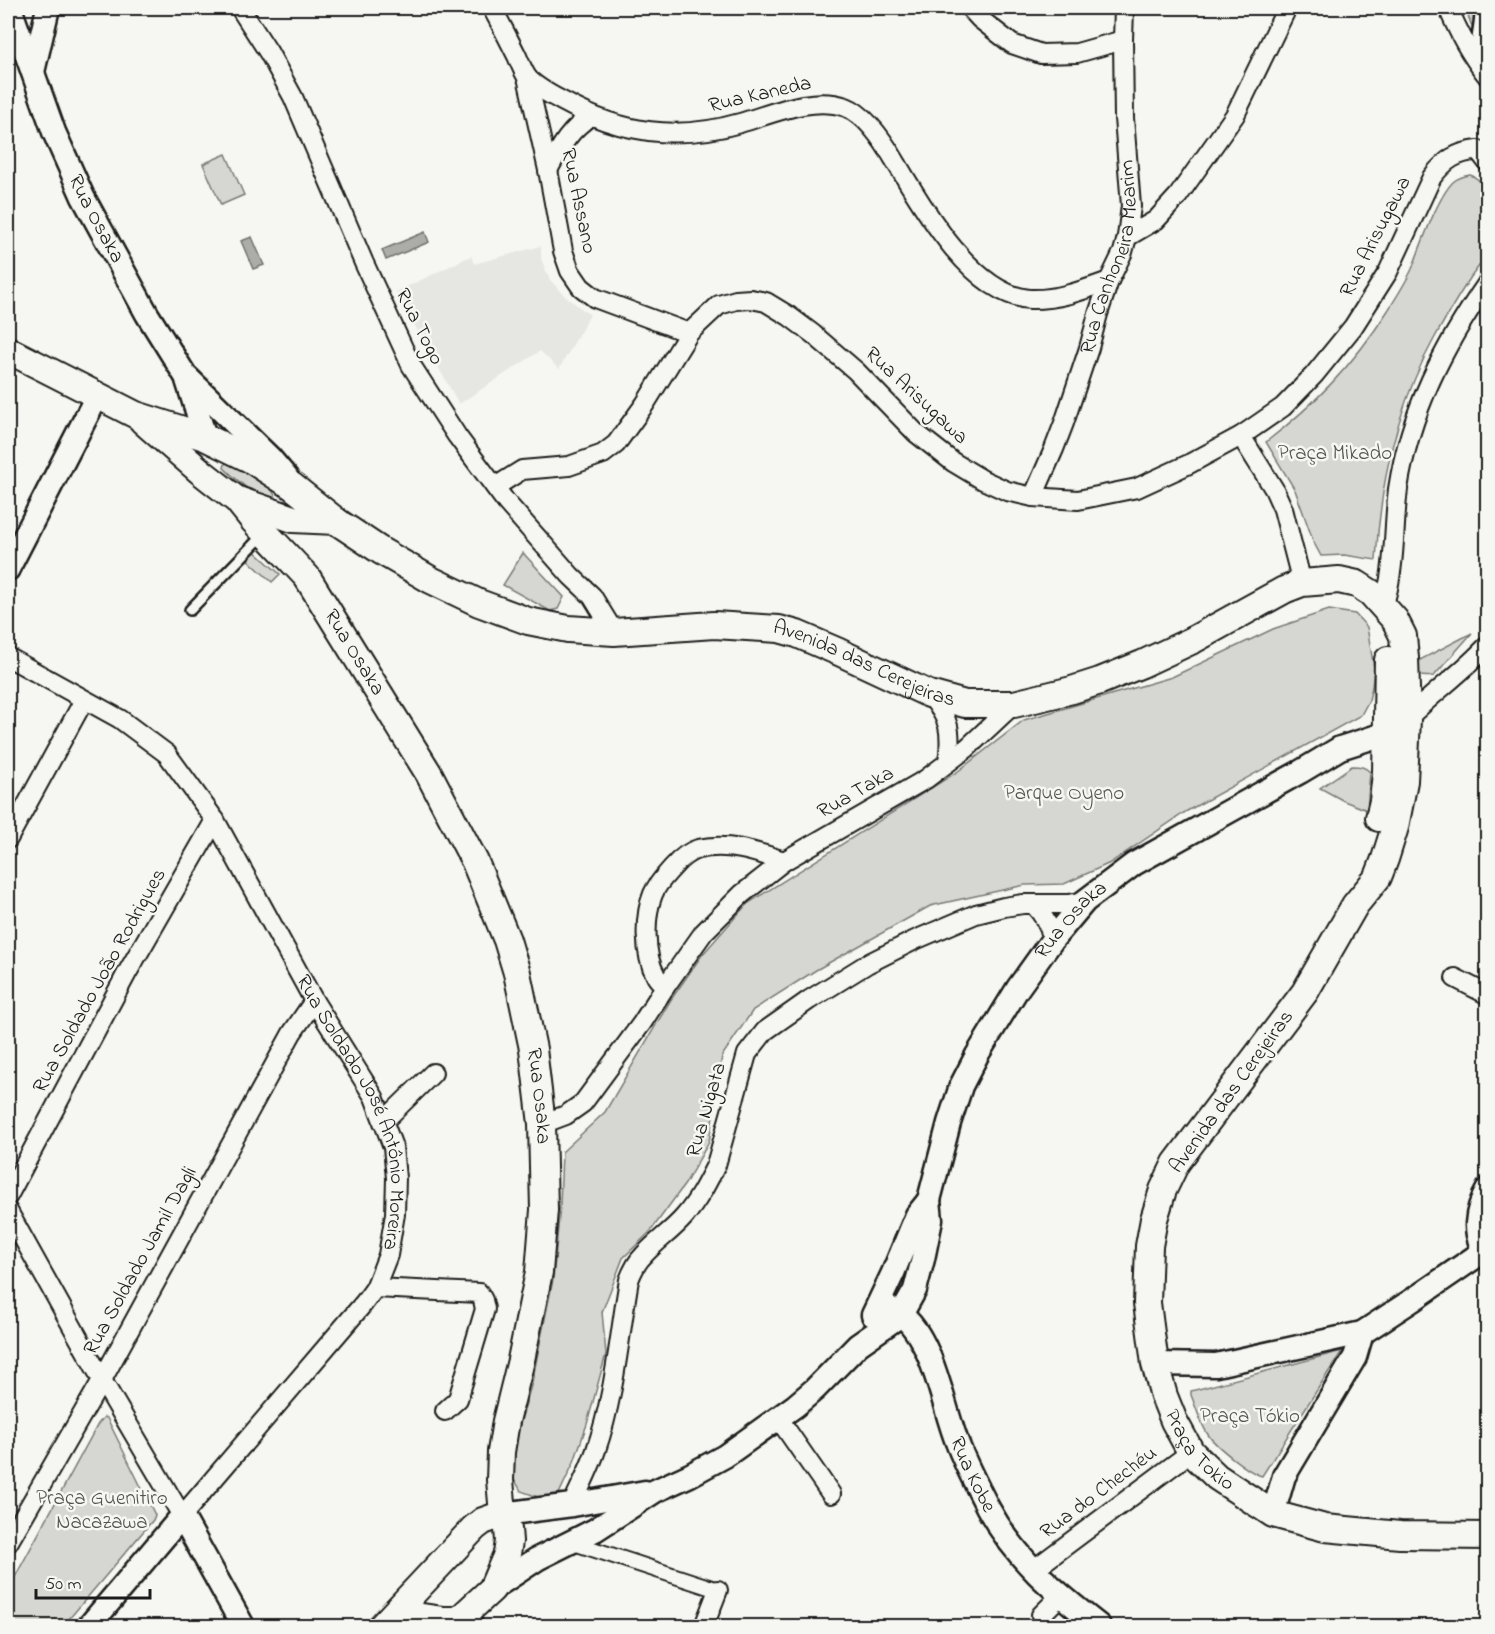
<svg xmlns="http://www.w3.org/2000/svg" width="1495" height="1634" viewBox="0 0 1495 1634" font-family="'Indie Flower',sans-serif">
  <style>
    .built { fill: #e6e6e2 }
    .green { fill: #d6d6d2; stroke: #797977; stroke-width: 1.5 }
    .water { fill: #acaca9; stroke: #727271; stroke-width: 1.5 }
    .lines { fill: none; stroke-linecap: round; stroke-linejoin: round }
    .service-casing { stroke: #1c1c1c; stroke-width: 14 }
    .pedestrian-casing { stroke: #1c1c1c; stroke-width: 18 }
    .minor-casing { stroke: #1c1c1c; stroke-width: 22 }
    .tertiary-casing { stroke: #1c1c1c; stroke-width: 27 }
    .secondary-casing { stroke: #1c1c1c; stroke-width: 30 }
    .service { stroke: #f6f6f2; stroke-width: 9 }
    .pedestrian { stroke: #f6f6f2; stroke-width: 14 }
    .minor { stroke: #f6f6f2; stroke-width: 18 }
    .tertiary { stroke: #f6f6f2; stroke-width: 22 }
    .secondary { stroke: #f6f6f2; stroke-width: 26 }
    .labels { text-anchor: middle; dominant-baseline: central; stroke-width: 5; stroke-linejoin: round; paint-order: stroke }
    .street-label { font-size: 21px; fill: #1c1c1c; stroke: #f6f6f2 }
    .park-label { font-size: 21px; fill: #545453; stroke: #f6f6f2 }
  </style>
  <rect width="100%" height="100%" fill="#f6f6f2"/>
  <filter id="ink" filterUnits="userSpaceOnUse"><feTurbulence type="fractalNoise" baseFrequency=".0167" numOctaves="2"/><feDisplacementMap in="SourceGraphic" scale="12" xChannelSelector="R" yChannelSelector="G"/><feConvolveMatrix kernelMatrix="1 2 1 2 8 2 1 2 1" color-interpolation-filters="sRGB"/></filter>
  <g filter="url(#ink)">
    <polygon class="built" points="541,246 541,259 550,280 566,297 590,315 559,369 540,351 459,404 396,292 471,256 474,264"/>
    <g class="green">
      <polygon points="1465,8 1487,8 1487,45 1473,29"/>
      <polygon points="226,154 244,195 221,205 203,164"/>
      <path d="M1470,175c7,2 16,11 18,19 0,5 0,56 -1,59 -3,8 -13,19 -18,27 -13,19 -24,39 -35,59 -37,67 -54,145 -58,221l-32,-5 -23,1 -7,-13 -19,-53 -29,-48c49,-38 87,-77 121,-130 9,-14 18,-28 25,-43 9,-23 25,-71 41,-87 5,-4 10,-6 17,-7z"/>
      <path d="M228,462c18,8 39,17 48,35l-2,3c-19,-2 -36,-19 -50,-32l1,-4z"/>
      <polygon points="254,551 280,574 272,582 247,559"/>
      <polygon points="523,553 564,597 558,609 550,611 503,585"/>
      <polygon points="1329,610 1355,614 1367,627 1374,668 1372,687 1369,700 1361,715 1187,811 1110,863 1064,884 1025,885 930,906 816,970 753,1010 722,1056 709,1142 685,1184 650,1232 623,1258 602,1312 606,1354 587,1424 574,1462 557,1498 538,1497 521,1491 510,1471 516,1438 532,1382 553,1280 560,1206 562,1152 605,1112 670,1001 702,955 747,904 957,772 1024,720 1172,677 1273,629"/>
      <path d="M1472,633l-38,43c-13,2 -17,0 -22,-12z"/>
      <path d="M1352,766c7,0 12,0 18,6l-3,38 -23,-9 -24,-13z"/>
      <path d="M1342,1351l-80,125c-13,-3 -48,-31 -55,-43 -7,-11 -11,-26 -16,-38v-4z"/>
      <polygon points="104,1417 107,1418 155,1515 153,1520 63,1626 8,1626 8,1590 98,1424"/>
    </g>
    <g class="water">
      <polygon points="425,232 429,242 386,260 382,250"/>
      <polygon points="252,237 264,265 253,269 241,241"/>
    </g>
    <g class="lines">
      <defs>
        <g id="service">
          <polyline points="1475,54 1481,8"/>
          <polyline points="190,610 263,535"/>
        </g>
        <polyline id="pedestrian" points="571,1542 718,1590"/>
        <g id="minor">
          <polyline points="240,8 269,53 293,97 364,263 411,365 457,436 506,502 571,576 592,596 614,632"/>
          <path d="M492,8c9,16 17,32 25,48 3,7 6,15 10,21 8,10 26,19 37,25 57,32 114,39 176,21 32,-9 72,-28 106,-16 21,8 40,38 51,57 26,44 76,131 133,135 28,1 54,-9 79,-18"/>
          <polyline points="970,8 980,19 1012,44 1041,54 1077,53 1123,40"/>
          <path d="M1448,8c12,27 21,45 40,69"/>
          <polyline points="527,77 548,170 563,251 570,271 581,287 595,298 689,333"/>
          <path d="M548,170c12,-22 21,-40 43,-54"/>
          <polyline points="1127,237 1156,220 1178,196 1192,176 1235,115 1287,8"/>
          <polyline points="1241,436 1274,489 1283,509 1302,583"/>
          <path d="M495,487l27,-17 47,-4 34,-12 13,-10 29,-40 44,-71 30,-28 17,-5 15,-1 15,3 23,14 24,18 43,37 60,62 37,29 30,18 24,11 26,6 45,3 59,-12 52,-24 52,-28 42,-29 31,-32 39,-48 35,-55 44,-95c14,-18 24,-24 46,-27l10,13"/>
          <path id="s1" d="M1033,497l21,-48 10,-26 25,-75 9,-34 11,-33 14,-29 4,-15 4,-31 -7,-88 -1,-78 1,-32"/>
          <path d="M1383,607c13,-39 10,-78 15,-118 12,-78 45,-142 90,-207"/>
          <path id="s2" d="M8,657l112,62 47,35 48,66 99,181 60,96 19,50 3,31 -1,36 -7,41 -13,33 -11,15 -182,213 -80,-136 -94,-169"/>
          <path d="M929,694c21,25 23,37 19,68"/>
          <path d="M1407,719c26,-26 56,-47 81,-74"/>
          <polyline points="8,839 84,700"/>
          <path d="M1034,905c10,10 15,20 19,34"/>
          <polyline points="1455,978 1488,995"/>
          <path d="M665,987c-3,-4 -7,-7 -9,-11 -12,-21 -12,-60 -3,-82 4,-10 12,-18 19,-26 7,-8 15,-16 26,-19 30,-7 58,3 86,12"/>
          <polyline points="383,1122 433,1073"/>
          <polyline points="542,1124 566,1115 583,1103 642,1023 665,987 704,932 742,894 784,861 926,779 967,748 1014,704"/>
          <polyline points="8,1196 127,973 215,820"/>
          <polyline points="375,1288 479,1293 483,1300 485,1309 458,1399 445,1411"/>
          <polyline points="779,1419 831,1494"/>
          <path d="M572,1505c8,-18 18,-37 24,-55 19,-55 23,-113 33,-170 3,-8 7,-17 14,-24 12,-14 29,-25 41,-39 14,-16 23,-34 32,-52l31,-111 18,-23 44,-31 58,-36 48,-24 61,-26 28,-7 19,-3h46l16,-3"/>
          <polyline points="8,1543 102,1380 292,1033 314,1001"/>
          <polyline points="1033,1570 1191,1452"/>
          <polyline points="1041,1615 1060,1596"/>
          <polyline points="704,1626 718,1590"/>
        </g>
        <g id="tertiary">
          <path id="s3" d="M10,8l44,124 29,65 64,117 38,61 85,83 17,20"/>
          <polyline points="33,72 48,8"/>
          <polyline points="187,380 205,437"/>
          <polyline points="8,569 97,396"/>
          <path d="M1488,1189c-12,21 -17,46 0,66"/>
          <path id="s4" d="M880,1303c6,3 14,7 20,11 33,24 42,90 57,128 8,22 20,44 31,66 29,53 65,82 111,118"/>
          <polyline points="873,1315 893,1273 917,1215 929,1200"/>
          <polyline points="1155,1364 1216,1365 1362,1333 1414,1299 1484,1251"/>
          <polyline points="503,1514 572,1505 645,1492"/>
          <polyline points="1273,1514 1284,1476 1355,1357 1362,1333"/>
          <path id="s5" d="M492,1589l45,-30 58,-29 60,-39 35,-16 35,-19 70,-50 20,-17 43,-44 43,-30 14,-25 8,-31 8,-39 -2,-20 20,-77 12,-37 16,-31 41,-67 35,-49 32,-38 49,-37 166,-92 40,-24 47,-15 13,-9"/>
          <polyline points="89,1626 182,1516 243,1626"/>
        </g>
        <g id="secondary">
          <path id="s6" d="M8,350l128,65 69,22 45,22 42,27 44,35 45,30 50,29 48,23 49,18 40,8 46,3 100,-7 65,4 18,5 42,18 90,42 36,10h49l58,-14 28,-9 42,-17 51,-24 91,-50 18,-7 37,-3 18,4 14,9 24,27 8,16 2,22 2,61 -3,62 -9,46 -10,32 -7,18 -23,28 -50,87 -129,171 -13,27 -9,29 -5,27 -2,57 8,61 9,32 10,25 17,31 26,25 56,37 52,14 75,7 88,1"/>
          <path id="s7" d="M143,421l57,50 37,29 16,20 54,57 122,197 46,88 32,78 10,33 16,76 9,75 2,86 -5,62 -18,88 -15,61 -5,31 -1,28 3,34 5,15 1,12 -2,13 -15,35 -40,37"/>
          <polyline points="238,500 293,519 336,521"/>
          <polyline points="1379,818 1383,801 1386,773 1388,660"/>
          <polyline points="395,1613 443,1620 458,1620 469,1624"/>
          <polyline points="382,1626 474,1528 483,1521 503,1514"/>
        </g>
      </defs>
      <use href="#service" class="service-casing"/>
      <use href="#pedestrian" class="pedestrian-casing"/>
      <use href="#minor" class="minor-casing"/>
      <use href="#tertiary" class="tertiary-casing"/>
      <use href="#secondary" class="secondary-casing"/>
      <use href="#service" class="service"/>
      <use href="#pedestrian" class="pedestrian"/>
      <use href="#minor" class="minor"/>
      <use href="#tertiary" class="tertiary"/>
      <use href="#secondary" class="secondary"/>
    </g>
  </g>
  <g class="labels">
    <g class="street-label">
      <text transform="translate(760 95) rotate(-13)">Rua Kaneda</text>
      <text transform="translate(578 201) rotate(78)">Rua Assano</text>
      <text stroke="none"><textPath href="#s3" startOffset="228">Rua Osaka</textPath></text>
      <text transform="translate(1376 237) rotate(-63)">Rua Arisugawa</text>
      <text stroke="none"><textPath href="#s1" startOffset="254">Rua Canhoneira Mearim</textPath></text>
      <text transform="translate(419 327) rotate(63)">Rua Togo</text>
      <text transform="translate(916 396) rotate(43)">Rua Arisugawa</text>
      <text stroke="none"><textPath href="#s7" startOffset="316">Rua Osaka</textPath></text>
      <text stroke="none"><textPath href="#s6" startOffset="934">Avenida das Cerejeiras</textPath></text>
      <text transform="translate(856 793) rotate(-30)">Rua Taka</text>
      <text stroke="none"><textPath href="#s5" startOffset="934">Rua Osaka</textPath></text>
      <text transform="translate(100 981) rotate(-61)">Rua Soldado João Rodrigues</text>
      <text transform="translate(1232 1092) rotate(-54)">Avenida das Cerejeiras</text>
      <text stroke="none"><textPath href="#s7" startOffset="802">Rua Osaka</textPath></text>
      <text transform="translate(707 1110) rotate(-74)">Rua Nigata</text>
      <text stroke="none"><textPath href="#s2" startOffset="596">Rua Soldado José Antônio Moreira</textPath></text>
      <text transform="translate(141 1261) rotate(-61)">Rua Soldado Jamil Dagli</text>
      <text stroke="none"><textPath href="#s6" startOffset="2433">Praça Tokio</textPath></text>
      <text stroke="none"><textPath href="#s4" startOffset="201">Rua Kobe</textPath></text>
      <text transform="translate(1099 1493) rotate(-37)">Rua do Chechéu</text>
    </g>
    <g class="park-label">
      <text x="1335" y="454">Praça Mikado</text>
      <text x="1064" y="794">Parque Oyeno</text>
      <text x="1250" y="1417">Praça Tókio</text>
      <text x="102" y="1499">Praça Guenitiro<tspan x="102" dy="24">Nacazawa</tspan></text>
    </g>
  </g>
  <rect width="1495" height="1634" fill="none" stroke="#f6f6f2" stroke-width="30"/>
  <rect x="15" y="15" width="1465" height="1604" fill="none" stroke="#1c1c1c" stroke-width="2" filter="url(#ink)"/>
  <path d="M36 1589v9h114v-9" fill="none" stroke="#1c1c1c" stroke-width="3"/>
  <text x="45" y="1589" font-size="18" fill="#1c1c1c" stroke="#f6f6f2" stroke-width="4.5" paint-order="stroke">50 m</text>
</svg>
